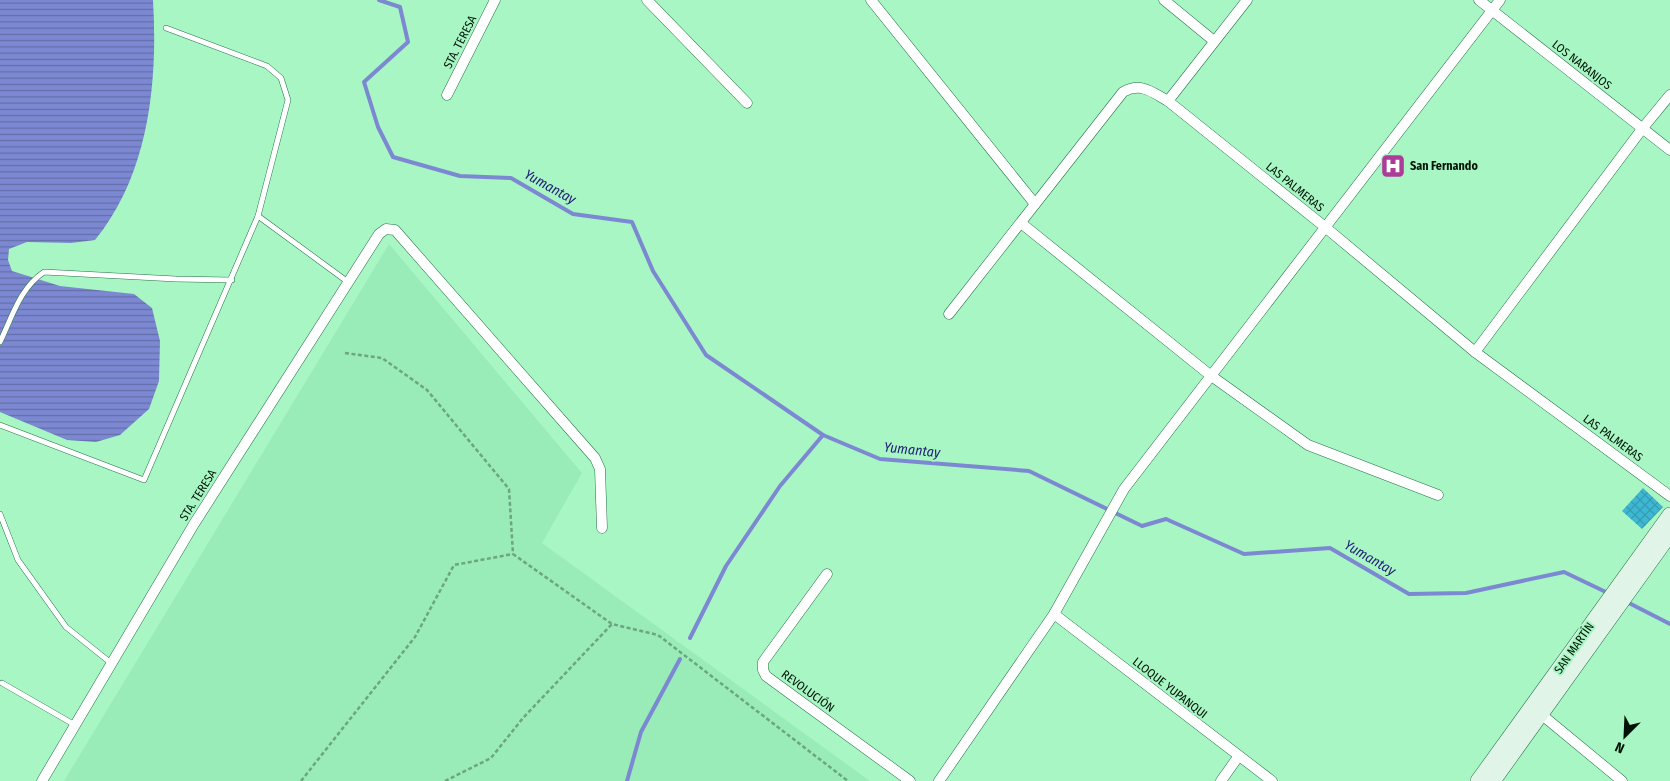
<svg xmlns="http://www.w3.org/2000/svg" width="1670" height="781" viewBox="0 0 1670 781" font-family="'Fira Sans Condensed',sans-serif">
  <style>
    .built { fill: #99ecb7 }
    .water { fill: url(#water-rules) }
    .lines { fill: none; stroke-linecap: round; stroke-linejoin: round }
    .stream { stroke: #7c88d2; stroke-width: 4 }
    .building { fill: url(#building-cross-hatch) }
    .service-casing { stroke: #257248; stroke-width: 6 }
    .minor-casing { stroke: #257248; stroke-width: 11 }
    .secondary-casing { stroke: #257248; stroke-width: 16 }
    .path { stroke: #6da581; stroke-width: 2.5; stroke-dasharray: 4 2.5; stroke-linecap: butt }
    .service { stroke: #fff; stroke-width: 5 }
    .minor { stroke: #fff; stroke-width: 10 }
    .secondary { stroke: #e0f5e8; stroke-width: 15 }
    .labels { text-anchor: middle; dominant-baseline: central; stroke-width: 4; stroke-linejoin: round; paint-order: stroke }
    .street-label { font-size: 12px; fill: #001306; stroke: #a9f6c5 }
    .poi-label { font-size: 12px; font-weight: bold; fill: #001306; stroke: #a9f6c5; text-anchor: start }
    .water-label { font-size: 14px; font-style: italic; fill: #242278; stroke: #a9f6c5 }
  </style>
  <defs>
    <pattern id="water-rules" width="6" height="5" patternUnits="userSpaceOnUse" patternTransform="scale(1.25)"><rect width="6" height="5" fill="#7c88d2"/><path d="M0 2.5h6" fill="none" stroke="#636ea8"/></pattern>
    <pattern id="building-cross-hatch" width="8" height="8" patternUnits="userSpaceOnUse" patternTransform="scale(1.25)"><rect width="8" height="8" fill="#3db7d2"/><path d="M0 0l8 8M0 8l8-8" fill="none" stroke="#349cb3"/></pattern>
  </defs>
  <rect width="100%" height="100%" fill="#a9f6c5"/>
  <polygon class="built" points="389,244 582,473 542,543 870,781 64,781"/>
  <path class="water" d="M0,0h153c5,82 -4,174 -58,240l-24,3 -44,-1 -18,7 -1,11 4,11 48,15 74,8 18,14 8,33 -1,40 -10,28 -29,26 -24,7 -29,-2 -67,-28z"/>
  <g class="lines">
    <g class="stream">
      <polyline points="379,0 400,7 408,42 364,82 378,127 393,157 460,176 511,178 573,214 632,222 653,271 706,355 823,435 880,459 1029,471 1142,526 1166,519 1244,554 1330,548 1409,594 1466,593 1564,572 1610,594"/>
      <polyline points="1625,601 1670,624"/>
      <polyline points="690,638 726,566 780,486 823,435"/>
      <polyline points="627,781 641,732 680,659"/>
    </g>
  </g>
  <polygon class="building" points="1643,488 1663,507 1642,529 1622,511"/>
  <g class="lines">
    <defs>
      <g id="service">
        <polyline points="166,28 267,66 281,78 288,100 258,216 348,282"/>
        <path d="M0,342c12,-25 20,-54 44,-70l132,7 56,1"/>
        <polyline points="0,425 144,480 258,216"/>
        <polyline points="0,514 18,560 66,627 111,663"/>
        <polyline points="2,683 75,725"/>
      </g>
      <g id="minor">
        <polyline points="647,0 747,103"/>
        <polyline points="871,0 1035,204"/>
        <polyline points="1164,0 1214,41"/>
        <polyline points="1479,0 1670,150"/>
        <polyline points="447,95 495,0"/>
        <polyline points="1168,101 1247,0"/>
        <polyline points="1021,223 1210,375 1308,445 1438,495"/>
        <path d="M949,314l174,-222c18,-10 29,0 45,9l157,126 150,125 195,144"/>
        <polyline points="1475,352 1642,129 1670,95"/>
        <polyline points="827,574 763,662 763,670 766,676 910,781"/>
        <polyline points="1054,614 1272,781"/>
        <polyline points="1536,710 1622,781"/>
        <polyline points="42,781 194,524 379,234 386,229 395,230 595,458 600,469 602,528"/>
        <polyline points="939,781 1054,614 1124,489 1500,0"/>
        <polyline points="1221,781 1238,757"/>
      </g>
      <g id="secondary">
        <polyline points="1478,781 1670,515"/>
        <polyline points="1493,781 1670,534"/>
      </g>
    </defs>
    <use href="#service" class="service-casing"/>
    <use href="#minor" class="minor-casing"/>
    <use href="#secondary" class="secondary-casing"/>
    <g class="path">
      <polyline points="345,353 382,358 427,390 509,489 513,554 612,624 658,635 848,781"/>
      <polyline points="301,781 415,637 454,565 513,554"/>
      <polyline points="445,781 491,758 523,718 612,624"/>
    </g>
    <use href="#service" class="service"/>
    <use href="#minor" class="minor"/>
    <use href="#secondary" class="secondary"/>
  </g>
  <defs>
    <symbol id="hospital-square" viewBox="-11 -11 22 22"><rect x="-9" y="-9" width="18" height="18" rx="4" fill="#ac3c98" stroke="#a9f6c5"/><path d="M-5-5h3v3.5h4V-5h3V5h-3V1.5h-4V5h-3Z" fill="#fff"/></symbol>
  </defs>
  <g fill-rule="evenodd">
    <use href="#hospital-square" x="1379" y="152" width="28" height="28"/>
  </g>
  <g class="labels">
    <g class="street-label">
      <text transform="translate(460 42) rotate(-63)">STA. TERESA</text>
      <text transform="translate(1582 65) rotate(38)">LOS NARANJOS</text>
      <text transform="translate(1295 187) rotate(39)">LAS PALMERAS</text>
      <text transform="translate(1613 438) rotate(36)">LAS PALMERAS</text>
      <text transform="translate(198 495) rotate(-58)">STA. TERESA</text>
      <text transform="translate(1574 648) rotate(-55)">SAN MARTÍN</text>
      <text transform="translate(1170 688) rotate(38)">LLOQUE YUPANQUI</text>
      <text transform="translate(808 691) rotate(36)">REVOLUCIÓN</text>
    </g>
    <g class="poi-label">
      <text x="1410" y="166">San Fernando</text>
    </g>
    <g class="water-label">
      <text transform="translate(550 187) rotate(29)">Yumantay</text>
      <text transform="translate(912 450) rotate(6)">Yumantay</text>
      <text transform="translate(1370 558) rotate(30)">Yumantay</text>
    </g>
  </g>
  <g transform="translate(1625 736) rotate(204)" stroke="#a9f6c5" stroke-width="4" paint-order="stroke">
  <path d="M0-4L9 19L0 12L-9 19Z" fill="#001306"/>
  <text y="-8" font-size="14" font-weight="bold" text-anchor="middle" fill="#001306">N</text>
  </g>
</svg>
